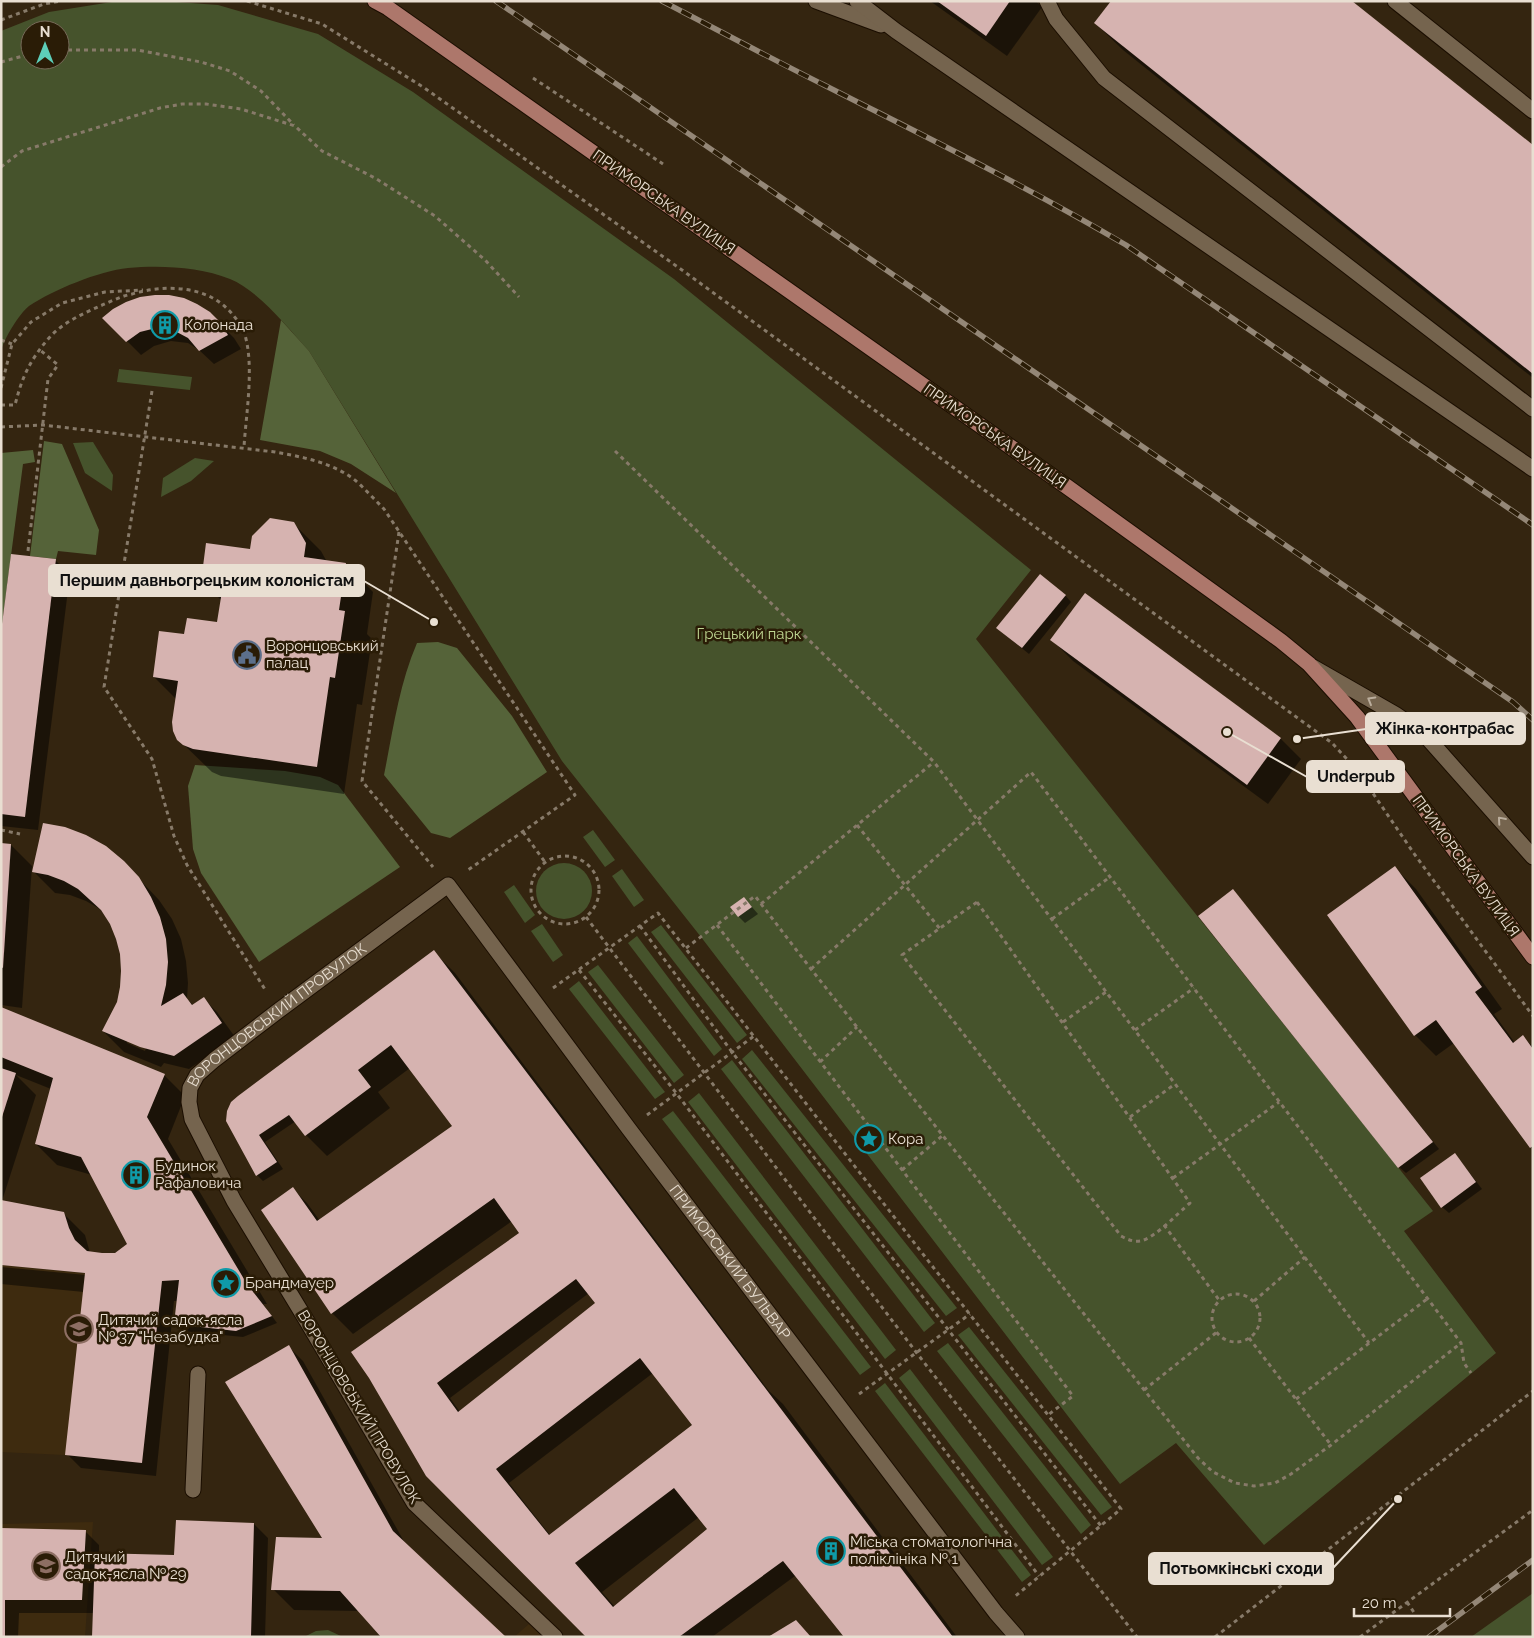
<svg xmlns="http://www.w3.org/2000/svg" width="1534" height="1638" viewBox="0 0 1534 1638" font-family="Raleway,sans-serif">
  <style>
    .built { fill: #3e2b0f }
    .green { fill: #46532c; fill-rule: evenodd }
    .forest { fill: #556339 }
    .shadow { fill: #0007; fill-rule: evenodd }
    .building { fill: #d6b3b0; fill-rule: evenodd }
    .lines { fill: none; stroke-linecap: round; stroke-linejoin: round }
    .minor-casing { stroke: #1b0e00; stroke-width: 17 }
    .major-casing { stroke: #1b0e00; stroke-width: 17 }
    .path { stroke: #877a69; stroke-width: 3; stroke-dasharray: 4 4; stroke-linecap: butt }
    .minor { stroke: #75644e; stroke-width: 15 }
    .major { stroke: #ad776b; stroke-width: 15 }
    .rail-casing { stroke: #948777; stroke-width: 5.5 }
    .rail { stroke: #2a1c06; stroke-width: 4; stroke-dasharray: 11; stroke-linecap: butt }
    .oneway { stroke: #bbae9d }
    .labels { text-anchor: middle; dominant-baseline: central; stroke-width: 5; stroke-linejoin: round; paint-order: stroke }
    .street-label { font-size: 15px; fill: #e9dfd2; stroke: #2a1c06 }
    .poi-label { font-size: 15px; fill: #e9dfd2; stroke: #2a1c06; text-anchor: start }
    .park-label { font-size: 15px; fill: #bfd792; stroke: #2a1c06 }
    .leader { fill: none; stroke: #e9dfd2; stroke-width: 2 }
    .callout-dot { fill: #e9dfd2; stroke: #2a1c06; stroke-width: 2 }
    .callout { fill: #e9dfd2; stroke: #e9dfd2; stroke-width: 2 }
    .callout-label { font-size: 16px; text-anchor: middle; font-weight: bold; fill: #111 }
  </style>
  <rect width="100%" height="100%" fill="#342510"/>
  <g class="built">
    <polygon points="1,1265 162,1281 142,1463 65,1455 1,1452"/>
    <polygon points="93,1522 85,1637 1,1637 1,1524"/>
    <polygon points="529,1624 543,1637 514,1637"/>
  </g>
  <g class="green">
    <path d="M118,1h45l55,4 100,29 95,58 261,187 357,291 -55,69 457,572 -29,20 92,122 -232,192 -88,-102 -56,41 -419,-547 -139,-176 -253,-410c-21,-23 -50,-60 -79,-72 -30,-12 -69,-14 -102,-11 -29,3 -75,22 -99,38 -10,8 -25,33 -28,45v-320l48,-19zM30,30h30v30h-30z"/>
    <polygon points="119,369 192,377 190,390 117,382"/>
    <polygon points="93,442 113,475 112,491 85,473 73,443"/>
    <polygon points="195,458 214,461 191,481 161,497 163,478"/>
    <polygon points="593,830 615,860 605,867 583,837"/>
    <circle cx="564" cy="891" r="28"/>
    <polygon points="622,869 644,900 634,907 612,876"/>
    <polygon points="514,885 535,915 525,923 504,892"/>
    <polygon points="542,924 563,955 553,962 531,931"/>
    <polygon points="661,925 747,1035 737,1043 651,932"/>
    <polygon points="637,936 722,1049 714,1056 628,943"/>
    <polygon points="598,965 684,1075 674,1083 588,972"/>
    <polygon points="579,981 665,1092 655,1099 569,989"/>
    <polygon points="752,1050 957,1308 946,1316 742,1059"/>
    <polygon points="732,1060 935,1323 924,1332 721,1069"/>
    <polygon points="699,1093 896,1350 885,1359 688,1102"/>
    <polygon points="673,1111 871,1367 860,1375 662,1119"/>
    <polygon points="969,1327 1112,1507 1101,1515 958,1335"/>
    <polygon points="948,1343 1091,1525 1081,1534 937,1351"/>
    <polygon points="910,1369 1053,1557 1042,1565 899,1378"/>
    <polygon points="885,1383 1031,1575 1022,1582 875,1391"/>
    <polygon points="1533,1593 1533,1637 1471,1637"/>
    <polygon points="328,1630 343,1637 304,1637 316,1631"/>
  </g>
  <g class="forest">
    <polygon points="281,320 309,351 396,493 351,464 320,451 260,440"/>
    <polygon points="44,441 62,444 99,530 96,555 58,551 56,559 30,556"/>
    <polygon points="33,450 35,462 23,464 1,632 1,453"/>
    <path d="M438,642l19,6 55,68 35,56 -97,66 -19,-5 -47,-58c9,-45 15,-90 33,-132z"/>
    <polygon points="195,765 285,771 320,777 338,785 400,867 259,962 201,873 193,849 188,786"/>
  </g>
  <g class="shadow">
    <polygon points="930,1 1036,1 1042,7 1007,56"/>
    <polygon points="1095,23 1533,147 1533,378 1123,50"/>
    <polygon points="209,313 234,338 241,349 214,364 199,350 188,343 179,342 171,341 154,346 141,355 104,318"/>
    <polygon points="293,523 321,551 327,562 346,564 373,592 367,634 372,639 362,705 357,704 344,794 221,776 212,772 178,739 176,699 154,677 185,635 218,624 222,601 202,581"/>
    <polygon points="56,561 70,574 38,830 1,826 1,643"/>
    <polygon points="1065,595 1071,602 1029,654 1004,634"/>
    <polygon points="1052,640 1280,738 1301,759 1268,804 1073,661"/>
    <polygon points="1,844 11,845 32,866 22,1008 1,1005"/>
    <path d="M123,862l36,38 13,19 9,20 5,22 2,22 -1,16 7,7 9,-8 14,14 18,25 -46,32 -25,-6 -3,4 -37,-15 -21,-21 15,-28 4,-16 -1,-33 -10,-31 -11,-14 -14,-8 -16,-6 -15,-2 -21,-21zM127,1040l19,8 -1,3 -18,-8z"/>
    <polygon points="1395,868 1416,889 1502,1009 1494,1014 1515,1043 1523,1037 1533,1047 1533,1150 1454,1043 1436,1056 1415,1035"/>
    <polygon points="1233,891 1439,1149 1406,1173 1399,1167"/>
    <polygon points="744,898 758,914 745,923 739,917"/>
    <path d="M434,952l21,21 314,418 14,13 174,233h-111l-51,-61 -83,61h-125l-217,-260 150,-144 -8,-12 -159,113 -21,-21 -39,-124 14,14 13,18 138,-90 -48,-63 -32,24 12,16 -63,48 -21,-21 -10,-14 -31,21 18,27 -20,12 -6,-6 -29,-55zM589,1293l8,10 -137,109 -10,-14zM653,1373l41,52 -144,110 -41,-52zM699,1517l10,13 -94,77 -13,-15z"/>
    <path d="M1,1008l163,67 21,21 -17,43 99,165h-4l14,19 -34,14 -61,-6 -6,-7 2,-23h-4l-18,175 -75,-8 -14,-14 17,-162 -83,-8v-17l85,8v-2l-85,-9zM16,1075l35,14 -15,55 21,21 35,10 37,70 -14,9 -25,-1 -5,-18 -21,-21 -62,-13 34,-106z"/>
    <polygon points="1455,1154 1482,1189 1449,1213 1442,1207"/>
    <polygon points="289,1347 303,1361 406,1545 360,1611 294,1610 273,1589 325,1540"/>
    <polygon points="254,1524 268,1538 265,1637 94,1637 94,1613 19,1613 18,1637 1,1637 1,1529 85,1531 99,1545 99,1554 176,1557"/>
  </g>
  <g class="building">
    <polygon points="937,1 1010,1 986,36"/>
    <polygon points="1111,1 1352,1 1533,145 1533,374 1094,23"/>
    <polygon points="155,295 169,295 184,298 197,304 210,312 220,322 228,335 199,351 188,338 173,330 165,328 156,328 140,332 126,342 102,318 113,309 126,302 140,297"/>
    <polygon points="270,518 294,522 306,543 304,557 346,563 339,610 345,611 335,678 330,677 317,767 193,749 183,745 177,740 173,731 172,722 178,681 153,677 159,631 184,634 187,618 217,622 223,585 201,582 206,543 250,549 252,536"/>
    <polygon points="11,554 56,559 25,817 1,814 1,632"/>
    <polygon points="1040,574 1066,595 1022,648 996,628"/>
    <polygon points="1085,593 1281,738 1247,785 1050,640"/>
    <polygon points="43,823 65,827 86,835 106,846 124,861 139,877 151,897 160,917 166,939 168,962 166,985 161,1006 183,993 192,1005 204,997 222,1023 174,1056 140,1047 102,1031 117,1002 120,987 121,971 120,954 116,939 110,924 101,910 78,889 64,881 48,875 32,872"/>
    <polygon points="1,843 11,844 3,968 1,967"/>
    <polygon points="1395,866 1482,987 1475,992 1513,1043 1523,1035 1533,1049 1533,1146 1530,1148 1436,1020 1414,1036 1327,915"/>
    <polygon points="1233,889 1433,1142 1398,1168 1198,916"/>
    <polygon points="744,897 752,907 738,917 730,907"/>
    <path d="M434,950l187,247 332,440h-109l-61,-76 -104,76h-93l-160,-161 -57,-98 -18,-26 168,-119 -25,-35 -163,116 -70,-104 32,-23 24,34 135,-95 -61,-81 -33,25 13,17 -66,49 -16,-21 -30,20 18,27 -21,14 -30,-55 1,-10 4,-9 7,-6zM576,1279l19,24 -137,109 -21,-29zM640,1358l52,67 -143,110 -53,-66zM674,1488l33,41 -94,78 -38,-44z"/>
    <polygon points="1,1007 165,1074 147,1117 247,1284 272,1316 236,1331 174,1324 179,1280 162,1281 142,1463 65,1455 85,1273 1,1265 1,1200 64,1212 69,1228 75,1240 87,1251 102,1253 115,1253 127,1244 81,1157 35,1144 53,1078 1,1057"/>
    <polygon points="1,1068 16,1073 2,1117 1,1117"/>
    <polygon points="1455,1153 1476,1182 1441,1208 1420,1178"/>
    <polygon points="289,1345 393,1531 506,1637 381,1637 340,1591 271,1590 276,1537 322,1538 225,1382"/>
    <polygon points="176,1520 254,1523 251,1637 92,1637 95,1553 174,1555"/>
    <polygon points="1,1528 86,1530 82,1600 5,1600 5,1637 1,1637"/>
    <polygon points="796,1620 811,1637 768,1637"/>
  </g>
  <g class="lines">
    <defs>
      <g id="minor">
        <polyline points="816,1 881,25"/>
        <polyline points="857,1 896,31 1533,469"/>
        <polyline points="1047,1 1056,19 1104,78 1533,409"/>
        <polyline points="1395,1 1533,111"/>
        <polyline points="1313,667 1395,714 1424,734 1533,857"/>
        <polyline points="193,1490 198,1374"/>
        <path id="s1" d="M555,1637l-141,-134 -109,-185 -71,-117 -42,-82 -3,-17 1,-14 7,-13 17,-15 64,-49 170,-126 181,244 367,484 21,24"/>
      </g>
      <polyline id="major" points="375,1 388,8 1066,486 1281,641 1309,664 1357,717 1533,957"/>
    </defs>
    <use href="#minor" class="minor-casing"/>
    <use href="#major" class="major-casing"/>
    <g class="path">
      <polyline points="247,1 322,24 423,87 682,270 1332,743 1357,770 1415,855 1533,1016"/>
      <polyline points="1,20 44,4 61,1"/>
      <polyline points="60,50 137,50 201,62 230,71 261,91 294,125"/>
      <polyline points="1,62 30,54"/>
      <polyline points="533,78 663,164"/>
      <polyline points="1,167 22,151 160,108 182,104 206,104 241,109 295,126 322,151 375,178 435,216 485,260 519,297"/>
      <polyline points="1,340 12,344"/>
      <polyline points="1,388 12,344 31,322 62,303 105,292 143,290"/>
      <polyline points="152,391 104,687 152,759 174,836 187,865 266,991"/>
      <path d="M1,405h14c7,-28 15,-45 34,-67 13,-15 33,-24 51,-32 10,-4 21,-10 32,-12 34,-10 77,-9 101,21 3,4 7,8 9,12 14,31 4,86 2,120"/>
      <path d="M1,427l42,-2 232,27c28,5 59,11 81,29 10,9 19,19 28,28l191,286 -107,75"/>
      <polyline points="615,451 934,762 1369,1343"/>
      <polyline points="399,532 362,781 433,867"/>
      <polyline points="28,551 48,379 58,365 40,350"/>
      <polyline points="857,825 940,929"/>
      <polyline points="1,830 20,834"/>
      <polyline points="523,832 545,862"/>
      <circle cx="565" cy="890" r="34"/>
      <path d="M977,902l213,301c-12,10 -36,36 -50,38 -8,1 -13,-2 -19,-5l-219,-281z"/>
      <polyline points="761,904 934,762"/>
      <polyline points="586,917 916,1352 1137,1637"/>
      <polyline points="1052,919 1110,877"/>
      <polyline points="717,925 1073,1396 1048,1415"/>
      <polyline points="640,926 732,1052 1101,1526"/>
      <polyline points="686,948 755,896 811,969 1198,1458 1213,1472 1235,1483 1254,1486 1275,1483 1291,1474 1331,1445 1461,1343"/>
      <polyline points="811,969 1031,772 1461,1343 1464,1363 1471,1373"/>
      <polyline points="579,970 677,1094 1039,1576"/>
      <polyline points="553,988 658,913 1121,1509 1013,1598"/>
      <polyline points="1063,1022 1106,992"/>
      <polyline points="1135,1030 1194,988"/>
      <polyline points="820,1062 857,1027"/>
      <polyline points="647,1115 754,1036"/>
      <polyline points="1130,1117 1175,1084"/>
      <polyline points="902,1170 942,1136"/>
      <polyline points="1173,1178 1279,1102"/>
      <polyline points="1164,1225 1219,1300"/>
      <circle cx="1236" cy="1318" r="24"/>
      <polyline points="1254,1301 1305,1257"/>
      <polyline points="1249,1338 1331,1445"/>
      <polyline points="1144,1390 1217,1332"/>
      <polyline points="859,1394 970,1314"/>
      <polyline points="1296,1399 1427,1299"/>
      <polyline points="1407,1602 1415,1614"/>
      <polyline points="1215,1637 1533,1391"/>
      <polyline points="1360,1637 1533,1510"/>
    </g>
    <use href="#minor" class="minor"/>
    <use href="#major" class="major"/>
    <defs>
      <g id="rail">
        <polyline points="496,1 1513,702 1533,720"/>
        <path d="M662,1c54,28 108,57 162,84 102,52 204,102 302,160l407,280"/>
        <polyline points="1429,1637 1533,1560"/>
      </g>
    </defs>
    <use href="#rail" class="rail-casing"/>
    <use href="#rail" class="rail"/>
  </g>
  <defs><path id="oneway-chevron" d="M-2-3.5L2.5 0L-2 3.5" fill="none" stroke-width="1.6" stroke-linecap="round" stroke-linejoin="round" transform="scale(1.25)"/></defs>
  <g class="oneway">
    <use href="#oneway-chevron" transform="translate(1371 700) rotate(-150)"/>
    <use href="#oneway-chevron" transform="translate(1501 820) rotate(-131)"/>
  </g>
  <defs>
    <symbol id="building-ring" viewBox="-11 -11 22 22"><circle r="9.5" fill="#2a1c06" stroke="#0f9aa8" stroke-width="1.5"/><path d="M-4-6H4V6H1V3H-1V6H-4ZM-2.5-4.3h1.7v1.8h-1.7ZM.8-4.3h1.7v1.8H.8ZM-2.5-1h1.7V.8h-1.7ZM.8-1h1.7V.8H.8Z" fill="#0f9aa8"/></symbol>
    <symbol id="civic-ring" viewBox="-11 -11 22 22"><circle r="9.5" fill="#2a1c06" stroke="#5c6f8a" stroke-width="1.5"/><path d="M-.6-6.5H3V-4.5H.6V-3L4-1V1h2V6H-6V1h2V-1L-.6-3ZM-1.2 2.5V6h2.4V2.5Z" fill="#5c6f8a"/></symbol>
    <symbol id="sight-ring" viewBox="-11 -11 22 22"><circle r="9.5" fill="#2a1c06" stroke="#0f9aa8" stroke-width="1.5"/><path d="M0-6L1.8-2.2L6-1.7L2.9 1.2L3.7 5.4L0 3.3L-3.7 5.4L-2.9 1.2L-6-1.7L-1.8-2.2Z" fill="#0f9aa8"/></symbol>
    <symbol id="school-ring" viewBox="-11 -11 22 22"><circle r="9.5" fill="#2a1c06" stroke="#8d6e63" stroke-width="1.5"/><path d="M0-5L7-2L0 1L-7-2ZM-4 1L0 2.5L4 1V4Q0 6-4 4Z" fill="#8d6e63"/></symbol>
  </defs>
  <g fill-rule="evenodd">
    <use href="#building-ring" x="149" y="309" width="32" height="32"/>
    <use href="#civic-ring" x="231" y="639" width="32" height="32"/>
    <use href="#sight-ring" x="853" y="1123" width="32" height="32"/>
    <use href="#building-ring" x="120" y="1159" width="32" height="32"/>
    <use href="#sight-ring" x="210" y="1267" width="32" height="32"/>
    <use href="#school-ring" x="63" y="1313" width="32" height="32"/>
    <use href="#building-ring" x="815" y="1535" width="32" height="32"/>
    <use href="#school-ring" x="30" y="1550" width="32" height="32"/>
  </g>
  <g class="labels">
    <g class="street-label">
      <text transform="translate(664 202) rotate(35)">ПРИМОРСЬКА ВУЛИЦЯ</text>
      <text transform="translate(995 436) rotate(35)">ПРИМОРСЬКА ВУЛИЦЯ</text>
      <text transform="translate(1466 866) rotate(54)">ПРИМОРСЬКА ВУЛИЦЯ</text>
      <text stroke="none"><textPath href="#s1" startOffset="784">ВОРОНЦОВСЬКИЙ ПРОВУЛОК</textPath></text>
      <text stroke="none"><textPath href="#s1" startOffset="1470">ПРИМОРСЬКИЙ БУЛЬВАР</textPath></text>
      <text transform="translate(359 1407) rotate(59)">ВОРОНЦОВСЬКИЙ ПРОВУЛОК</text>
    </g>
    <g class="poi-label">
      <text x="184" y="325">Колонада</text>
      <text x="266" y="646">Воронцовський<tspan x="266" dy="17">палац</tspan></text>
      <text x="888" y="1139">Кора</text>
      <text x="155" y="1166">Будинок<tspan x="155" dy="17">Рафаловича</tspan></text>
      <text x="245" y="1283">Брандмауер</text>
      <text x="98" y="1320">Дитячий садок-ясла<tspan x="98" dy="17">№ 37 "Незабудка"</tspan></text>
      <text x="850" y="1542">Міська стоматологічна<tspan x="850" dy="17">поліклініка № 1</tspan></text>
      <text x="65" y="1557">Дитячий<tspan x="65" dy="17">садок-ясла № 29</tspan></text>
    </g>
    <g class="park-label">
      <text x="749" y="634">Грецький парк</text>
    </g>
  </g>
  <path class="leader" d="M434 622L364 581M1297 739L1366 729M1227 732L1307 777M1398 1499L1333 1568"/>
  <g class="callout-dot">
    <circle cx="434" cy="622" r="5"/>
    <circle cx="1297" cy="739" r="5"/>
    <circle cx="1227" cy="732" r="5"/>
    <circle cx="1398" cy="1499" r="5"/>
  </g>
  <g class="callout">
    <rect x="49" y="565" width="315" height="31" rx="5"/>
    <rect x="1366" y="713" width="159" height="31" rx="5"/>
    <rect x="1307" y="761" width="97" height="31" rx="5"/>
    <rect x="1149" y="1553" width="184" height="31" rx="5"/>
  </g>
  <g class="callout-label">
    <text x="207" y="586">Першим давньогрецьким колоністам</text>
    <text x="1445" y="734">Жінка-контрабас</text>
    <text x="1356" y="782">Underpub</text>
    <text x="1241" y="1574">Потьомкінські сходи</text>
  </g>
  <rect width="1534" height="1638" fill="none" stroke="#e9dfd2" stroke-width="5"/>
  <g transform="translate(45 45)"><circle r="24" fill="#2a1c06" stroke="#766a58"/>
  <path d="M0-4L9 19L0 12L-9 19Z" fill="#5dceb9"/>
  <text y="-8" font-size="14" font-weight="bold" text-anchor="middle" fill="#e9dfd2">N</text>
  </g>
  <path d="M1354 1608v8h96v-8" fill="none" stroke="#e9dfd2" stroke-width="2.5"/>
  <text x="1362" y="1608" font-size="15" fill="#e9dfd2" stroke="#2a1c06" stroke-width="4" paint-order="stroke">20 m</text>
</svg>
